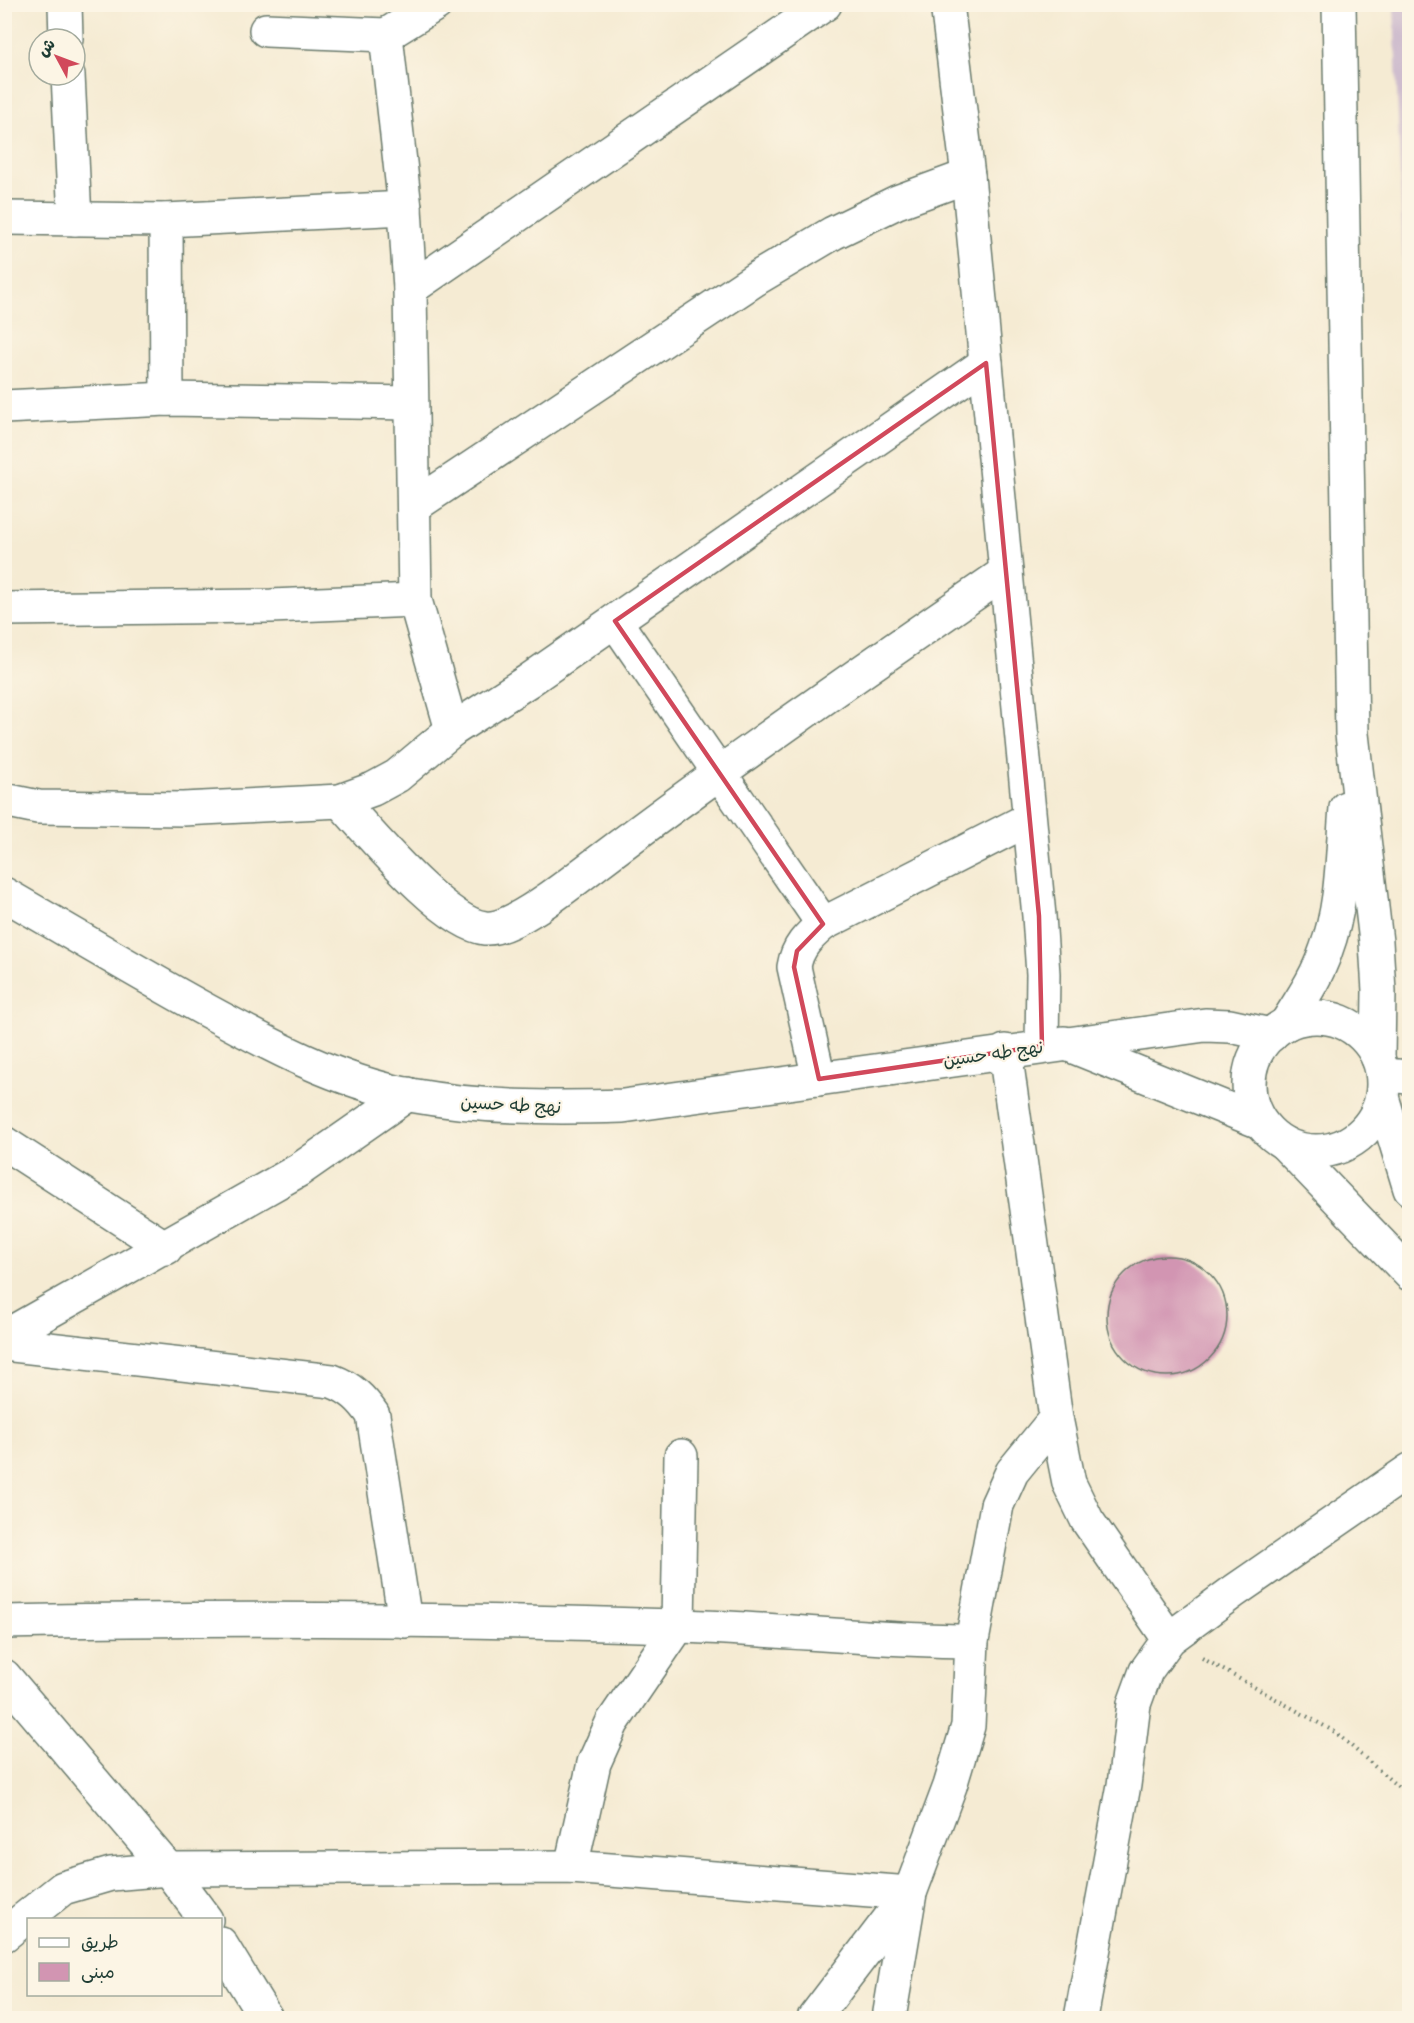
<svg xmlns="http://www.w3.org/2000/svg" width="1414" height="2023" viewBox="0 0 1414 2023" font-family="'Patrick Hand','Playpen Sans Arabic',sans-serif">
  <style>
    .industrial { fill: #cfbdce }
    .building { fill: #d295b2 }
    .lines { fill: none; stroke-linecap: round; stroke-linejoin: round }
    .minor-casing { stroke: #6a7a6c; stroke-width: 36 }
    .tertiary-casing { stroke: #6a7a6c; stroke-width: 36 }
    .secondary-casing { stroke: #6a7a6c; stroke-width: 36 }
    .path { stroke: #6a7a6c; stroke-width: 4; stroke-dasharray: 1.5 4.5; stroke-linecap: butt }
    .minor { stroke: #fff; stroke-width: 33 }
    .tertiary { stroke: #fff; stroke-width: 33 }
    .secondary { stroke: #fff; stroke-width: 33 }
    .marked { fill: none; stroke: #d1495b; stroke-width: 4.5; stroke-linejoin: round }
    .labels { text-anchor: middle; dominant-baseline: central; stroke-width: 4.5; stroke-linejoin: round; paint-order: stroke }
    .street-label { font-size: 18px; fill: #1f3d34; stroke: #fcf5e5 }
  </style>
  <rect width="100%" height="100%" fill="#fcf5e5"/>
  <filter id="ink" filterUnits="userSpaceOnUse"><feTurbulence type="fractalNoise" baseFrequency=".0167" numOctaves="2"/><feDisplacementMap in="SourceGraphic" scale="12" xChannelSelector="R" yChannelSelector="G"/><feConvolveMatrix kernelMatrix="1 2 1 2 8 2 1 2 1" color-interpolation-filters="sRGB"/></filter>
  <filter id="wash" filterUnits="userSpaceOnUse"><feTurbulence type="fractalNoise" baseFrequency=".008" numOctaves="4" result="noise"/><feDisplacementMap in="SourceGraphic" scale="24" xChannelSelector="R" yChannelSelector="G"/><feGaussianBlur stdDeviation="1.35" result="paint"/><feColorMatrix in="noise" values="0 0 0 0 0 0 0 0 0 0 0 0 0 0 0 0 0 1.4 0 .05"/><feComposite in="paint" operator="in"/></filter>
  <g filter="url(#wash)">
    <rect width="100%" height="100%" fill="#f5ebd3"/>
    <polygon class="industrial" points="1394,5 1410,5 1409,426"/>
    <g id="blocks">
      <circle class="building" cx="1167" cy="1316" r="60"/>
    </g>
  </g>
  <g filter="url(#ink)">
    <use href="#blocks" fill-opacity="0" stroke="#6a7a6c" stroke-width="1.5"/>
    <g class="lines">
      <defs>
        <g id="minor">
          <polyline points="65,4 66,39"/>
          <polyline points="266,30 386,35 436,4"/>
          <polyline points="386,35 405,208 410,289 415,600 452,730"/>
          <polyline points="68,75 75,219"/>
          <polyline points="4,218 166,220 405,208"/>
          <polyline points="166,220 167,399"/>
          <polyline points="410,289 825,4"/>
          <polyline points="4,407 167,399 410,403"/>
          <polyline points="414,506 757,278 833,233 897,202 968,176"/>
          <polyline points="4,609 271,606 415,600"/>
          <polyline points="615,621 823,924"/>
          <polyline points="4,800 38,807 183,809 340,801 373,789 397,776 452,730 528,681 986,363"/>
          <path d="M340,801c29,31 105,123 145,127 28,3 89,-48 112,-65 134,-101 271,-196 409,-291"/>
          <polyline points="1005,1051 1056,1418 1069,1483 1087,1520 1169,1639"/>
          <polyline points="1383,1075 1410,1077"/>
          <path d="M819,1079l-25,-112c3,-20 14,-30 29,-43l206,-105"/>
          <polyline points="4,1143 166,1248"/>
          <polyline points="4,1337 299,1170 408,1094"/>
          <path d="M4,1344l328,37c19,7 30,18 41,34l32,206"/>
          <path d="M4,1622c224,-5 448,-3 671,4 99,2 198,15 297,15"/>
          <polyline points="4,1676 168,1869 206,1920"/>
          <polyline points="571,1867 594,1763 612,1723 678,1626 681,1456"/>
          <polyline points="4,1935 63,1888 111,1874 168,1869 571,1867 910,1893"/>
          <polyline points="220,1943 266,2018"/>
          <polyline points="814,2018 907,1896"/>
          <polyline points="889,2018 910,1893 950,1786 968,1726 972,1641 997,1505 1012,1472 1056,1418"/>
          <polyline points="1081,2018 1124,1785 1134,1704 1146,1671 1169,1639 1233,1592 1410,1470"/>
        </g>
        <polyline id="tertiary" points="947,4 968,176 1039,916 1043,974 1042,1046"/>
        <g id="secondary">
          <polyline points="1339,4 1352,734 1376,942 1379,991 1378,1058"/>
          <path d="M4,894c66,38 131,77 198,114 66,36 133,73 208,87 71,13 141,13 213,11l582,-81 25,1 41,9"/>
          <circle cx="1316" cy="1084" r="67"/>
          <path d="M1286,1024c15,-24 31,-47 40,-74 17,-45 16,-95 20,-142"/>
          <polyline points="1064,1043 1260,1122"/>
          <polyline points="1382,1097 1410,1189"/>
          <polyline points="1285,1144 1410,1274"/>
        </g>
      </defs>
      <use href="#minor" class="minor-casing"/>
      <use href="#tertiary" class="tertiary-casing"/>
      <use href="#secondary" class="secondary-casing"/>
      <polyline class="path" points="1202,1658 1335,1732 1410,1797"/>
      <use href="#minor" class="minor"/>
      <use href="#tertiary" class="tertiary"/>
      <use href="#secondary" class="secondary"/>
    </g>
  </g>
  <path class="marked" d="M986,363l53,553 3,130 -223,33 -25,-112 3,-16 26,-27 -208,-303z"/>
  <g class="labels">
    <g class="street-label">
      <text transform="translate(993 1053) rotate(-8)">نهج طه حسين</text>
      <text transform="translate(511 1104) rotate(3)">نهج طه حسين</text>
    </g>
  </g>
  <rect width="1414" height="2023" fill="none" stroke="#fcf5e5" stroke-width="24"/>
  <rect x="27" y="1918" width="195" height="78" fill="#fcf5e5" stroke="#a4ab9e" stroke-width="1.5"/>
  <rect x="39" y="1938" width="30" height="9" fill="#ffffff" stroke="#a4ab9e" stroke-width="1.5"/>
  <text x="81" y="1948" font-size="18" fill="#1f3d34">طريق</text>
  <rect x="39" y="1963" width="30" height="18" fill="#d295b2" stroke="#a4ab9e" stroke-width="1.5"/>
  <text x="81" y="1978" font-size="18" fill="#1f3d34">مبنى</text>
  <g transform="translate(57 57) rotate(311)"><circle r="28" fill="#fcf5e5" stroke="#a4ab9e" stroke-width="1.5"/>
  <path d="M0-4.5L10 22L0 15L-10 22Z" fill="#d1495b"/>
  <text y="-9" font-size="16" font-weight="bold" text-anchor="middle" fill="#1f3d34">ش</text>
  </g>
</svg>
